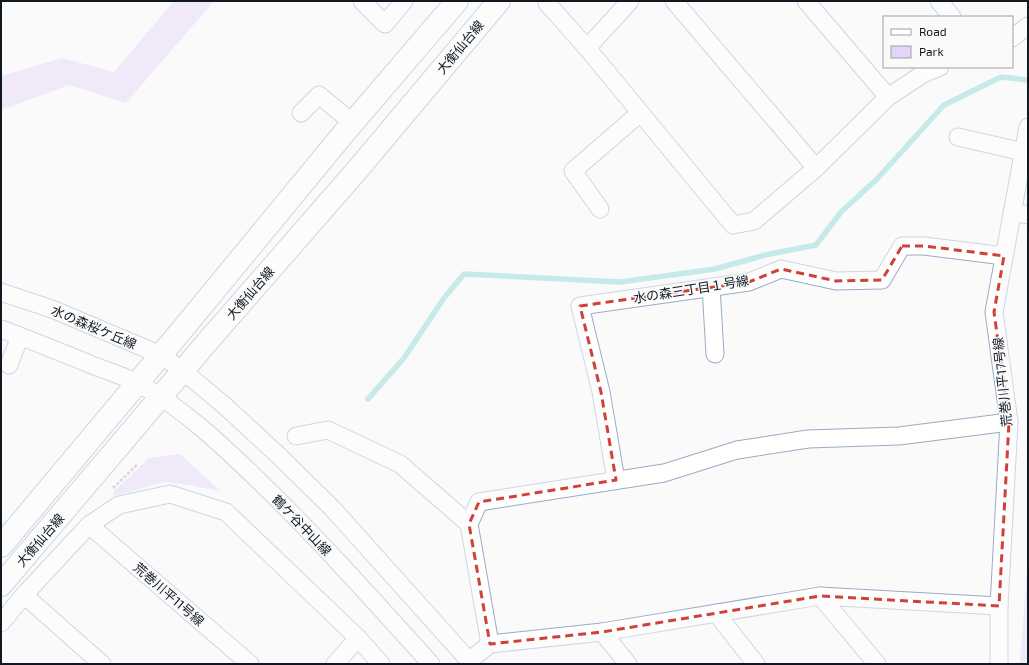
<svg xmlns="http://www.w3.org/2000/svg" width="1029" height="665" viewBox="0 0 1029 665" font-family="'Exo 2','Noto Sans JP',sans-serif">
  <style>
    .green { fill: #e4d4fa }
    .lines { fill: none; stroke-linecap: round; stroke-linejoin: round }
    .stream { stroke: #86d7d6; stroke-width: 5.5 }
    .minor-casing { stroke: #97adc4; stroke-width: 19 }
    .major-casing { stroke: #97adc4; stroke-width: 24 }
    .path { stroke: #adb0b3; stroke-width: 2.5; stroke-dasharray: 3 2; stroke-linecap: butt }
    .minor { stroke: #fff; stroke-width: 17 }
    .major { stroke: #fff; stroke-width: 22 }
    .marked { fill: none; stroke: #d04239; stroke-width: 3; stroke-dasharray: 8 5; stroke-linejoin: round }
    .labels { text-anchor: middle; dominant-baseline: central; stroke-width: 3; stroke-linejoin: round; paint-order: stroke }
    .street-label { font-size: 13px; fill: #101921; stroke: #fafafa }
  </style>
  <rect width="100%" height="100%" fill="#fafafa"/>
  <g class="green">
    <polygon points="174,1 214,1 126,103 69,85 1,110 1,76 62,58 114,72"/>
    <polygon points="180,454 220,491 188,485 164,482 114,496 114,491 149,458"/>
    <polygon points="1028,555 1028,664 1020,664"/>
  </g>
  <g class="lines">
    <polyline class="stream" points="368,399 404,358 444,298 464,274 620,282 715,269 765,255 816,245 841,212 877,179 944,105 1001,77 1028,80"/>
    <defs>
      <g id="minor">
        <polyline points="362,1 385,24 404,1"/>
        <polyline points="674,1 816,168"/>
        <polyline points="806,1 888,97 923,74 940,67"/>
        <polyline points="939,1 952,17"/>
        <polyline points="547,3 587,48 733,225 754,221 816,168 888,97"/>
        <polyline points="1012,38 1028,26"/>
        <polyline points="587,48 630,1"/>
        <polyline points="301,113 319,95 353,123"/>
        <polyline points="958,137 1023,152"/>
        <polyline points="600,209 573,171 640,113"/>
        <polyline points="1012,212 1028,215"/>
        <polyline points="711,287 715,354"/>
        <polyline points="1,292 52,309 161,355 183,371 225,406 278,455 332,508 472,664"/>
        <path d="M1,329c32,12 64,25 96,38 14,5 29,10 42,17 44,24 84,62 120,97 60,58 116,121 172,183"/>
        <polyline points="9,365 20,336"/>
        <polyline points="296,436 328,430 400,464 469,524"/>
        <polyline points="616,480 601,392 580,306 749,282 781,269 836,281 882,280 902,246 924,246 1004,256"/>
        <polyline points="89,525 250,664"/>
        <polyline points="24,595 89,525 119,505 170,494 226,512 358,638 381,664"/>
        <polyline points="820,596 877,664"/>
        <polyline points="716,613 756,664"/>
        <polyline points="1,623 24,595 102,664"/>
        <polyline points="602,632 628,664"/>
        <polyline points="490,644 469,524 479,502 664,473 737,450 808,439 899,436 1009,422"/>
        <polyline points="469,661 490,644 602,632 820,596 999,606"/>
        <polyline points="335,664 358,638"/>
        <polyline points="999,664 999,606 1009,422 994,312 1028,127"/>
      </g>
      <g id="major">
        <polyline points="1,546 186,325 344,133 457,1"/>
        <polyline points="1,585 208,341 358,169 499,1"/>
      </g>
    </defs>
    <use href="#minor" class="minor-casing"/>
    <use href="#major" class="major-casing"/>
    <polyline class="path" points="113,488 137,465"/>
    <use href="#minor" class="minor"/>
    <use href="#major" class="major"/>
  </g>
  <path d="M0 0H1029V665H0ZM902,246h22l80,10 -10,56 15,110 -10,184 -179,-10 -218,36 -112,12 -21,-120 10,-22 137,-22 -15,-88 -21,-86 169,-24 32,-13 55,12 46,-1z" fill="#fafafa" fill-opacity=".55" fill-rule="evenodd"/>
  <path class="marked" d="M902,246h22l80,10 -10,56 15,110 -10,184 -179,-10 -218,36 -112,12 -21,-120 10,-22 137,-22 -15,-88 -21,-86 169,-24 32,-13 55,12 46,-1z"/>
  <g class="labels">
    <g class="street-label">
      <text transform="translate(460 47) rotate(-50)">大衡仙台線</text>
      <text transform="translate(691 289) rotate(-9)">水の森三丁目１号線</text>
      <text transform="translate(250 293) rotate(-49)">大衡仙台線</text>
      <text transform="translate(94 327) rotate(23)">水の森桜ケ丘線</text>
      <text transform="translate(1002 382) rotate(-96)">荒巻川平17号線</text>
      <text transform="translate(302 525) rotate(46)">鶴ケ谷中山線</text>
      <text transform="translate(40 540) rotate(-49)">大衡仙台線</text>
      <text transform="translate(169 594) rotate(41)">荒巻川平11号線</text>
    </g>
  </g>
  <rect width="1029" height="665" fill="none" stroke="#101921" stroke-width="4"/>
  <rect x="883" y="16" width="130" height="52" fill="#fafafa" stroke="#9ca0a3"/>
  <rect x="891" y="29" width="20" height="6" fill="#ffffff" stroke="#9ca0a3"/>
  <text x="919" y="36" font-size="12" fill="#101921">Road</text>
  <rect x="891" y="46" width="20" height="12" fill="#e4d4fa" stroke="#9ca0a3"/>
  <text x="919" y="56" font-size="12" fill="#101921">Park</text>
</svg>
